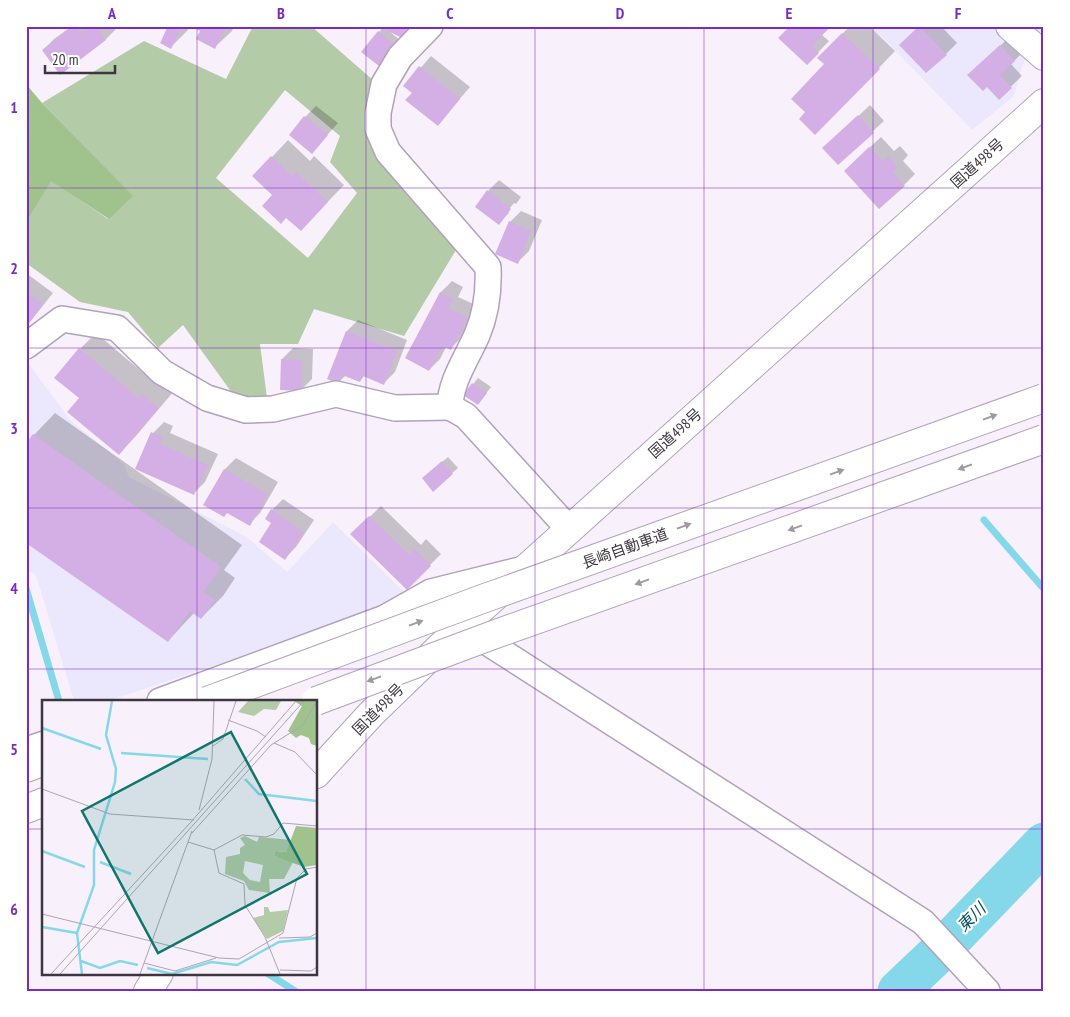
<svg xmlns="http://www.w3.org/2000/svg" width="1070" height="1017" viewBox="0 0 1070 1017" font-family="'PT Sans Narrow','Noto Sans JP',sans-serif">
  <style>
    .commercial { fill: #ebe7fd }
    .green { fill: #b4cba7; fill-rule: evenodd }
    .forest { fill: #a0c38d }
    .shadow { fill: #0003 }
    .lines { fill: none; stroke-linecap: round; stroke-linejoin: round }
    .stream { stroke: #85d8e9; stroke-width: 7 }
    .river { stroke: #85d8e9; stroke-width: 41 }
    .building { fill: #d4afe5 }
    .minor-casing { stroke: #b2a1ba; stroke-width: 28 }
    .major-casing { stroke: #b2a1ba; stroke-width: 30 }
    .highway-casing { stroke: #b2a1ba; stroke-width: 30 }
    .minor { stroke: #fff; stroke-width: 25 }
    .major { stroke: #fff; stroke-width: 28 }
    .highway { stroke: #fff; stroke-width: 28 }
    .highway-bridge-casing { stroke: #b2a1ba; stroke-width: 30; stroke-linecap: butt }
    .highway-bridge { stroke: #fff; stroke-width: 28 }
    .oneway { fill: #9e9aa0 }
    .grid { fill: none; stroke: #7b2cbf; stroke-width: 1; stroke-opacity: 0.55 }
    .labels { text-anchor: middle; dominant-baseline: central; stroke-width: 4.5; stroke-linejoin: round; paint-order: stroke }
    .street-label { font-size: 15px; fill: #3d3640; stroke: #fff }
    .water-label { font-size: 16px; font-style: italic; fill: #03505c; stroke: #fff }
    .inset-river { fill: none; stroke: #85d8e9; stroke-width: 2.5 }
    .inset-road { fill: none; stroke: #ada6b1; stroke-width: 1 }
    .view { fill: #0f766e; fill-opacity: 0.15; stroke: #0f766e; stroke-width: 2.5 }
    .inset-edge { fill: none; stroke: #3d3640; stroke-width: 2.5 }
    .neatline { fill: none; stroke: #7b2cbf; stroke-width: 2 }
    .grid-label { font-size: 16px; text-anchor: middle; font-weight: bold; fill: #7b2cbf }
  </style>
  <rect width="100%" height="100%" fill="#f8f1fc"/>
  <g class="commercial">
    <polygon points="868,26 1044,26 1044,27 1042,28 1022,67 1014,96 972,130 886,41"/>
    <polygon points="26,360 70,420 124,464 129,477 247,537 287,572 333,522 407,595 366,615 108,701 74,701 36,575 26,569"/>
  </g>
  <path class="green" d="M253,26h58l62,54 -3,64 41,41 48,60 -55,91 -90,-27 -16,35h-38l7,54 -32,-1 -52,-72 -25,23 -30,-36 -48,-10 -54,-39v-40l25,-43 57,39 24,-23 -90,-93 102,-62 82,38zM285,90l55,46 -10,26 27,31 -49,65 -92,-80z"/>
  <polygon class="forest" points="26,84 42,103 133,196 109,219 51,181 26,223"/>
  <g class="shadow">
    <polygon points="72,26 114,26 116,29 105,40 43,50 54,39"/>
    <polygon points="170,26 190,26 187,31 171,47"/>
    <polygon points="193,26 234,26 232,31 215,47 202,30"/>
    <polygon points="384,26 415,26 404,37 390,32 400,40 384,59 379,32"/>
    <polygon points="850,26 869,26 895,51 832,117 807,112 825,64 819,58"/>
    <polygon points="920,26 941,26 957,43 946,54 912,34"/>
    <polygon points="822,35 829,41 807,64 780,38"/>
    <polygon points="1012,35 1025,50 1011,64 1022,76 999,98 980,64"/>
    <polygon points="431,56 470,87 438,124 413,92 405,86"/>
    <polygon points="870,105 884,121 838,163 835,138"/>
    <polygon points="316,106 338,123 312,152 305,117"/>
    <polygon points="881,137 894,151 900,146 908,155 903,161 915,174 904,185 856,160"/>
    <polygon points="288,140 310,161 314,156 344,185 317,213 274,195 272,157"/>
    <polygon points="499,180 521,197 516,204 514,203 506,213 509,213 499,223 488,191"/>
    <polygon points="521,211 542,220 529,251 518,262 510,222"/>
    <polygon points="26,273 53,293 26,327"/>
    <polygon points="452,281 463,287 458,297 478,306 461,338 450,349 446,347 440,359 429,370 407,358 441,292"/>
    <polygon points="358,320 407,340 395,372 384,383 365,375 360,381 346,375 339,382 329,378 347,331"/>
    <polygon points="96,333 154,382 158,378 174,391 135,437 119,453 80,349"/>
    <polygon points="293,348 313,349 312,379 301,390 282,359"/>
    <polygon points="478,378 491,387 478,404 465,394"/>
    <polygon points="55,413 242,545 224,570 235,578 223,596 201,618 194,613 168,641 34,435"/>
    <polygon points="164,422 173,426 170,433 218,454 205,482 194,493 137,468 153,433"/>
    <polygon points="448,457 458,468 433,490 429,473"/>
    <polygon points="236,458 278,482 260,513 249,524 228,512 205,504 225,469"/>
    <polygon points="283,499 314,520 296,547 285,558 273,523 272,510"/>
    <polygon points="381,506 421,545 426,539 441,554 407,588 352,534"/>
  </g>
  <g class="lines">
    <g class="stream">
      <polyline points="984,520 1044,589"/>
      <polyline points="26,588 59,701"/>
      <polyline points="267,973 295,991"/>
    </g>
    <polyline class="river" points="898,991 935,956 1044,843"/>
  </g>
  <g class="building">
    <polygon points="74,26 81,34 92,26 95,26 106,40 60,75 42,50"/>
    <polygon points="168,26 182,26 171,49 160,43"/>
    <polygon points="190,26 226,26 215,49 196,39 200,31"/>
    <polygon points="383,26 410,26 404,39 382,28"/>
    <polygon points="790,26 831,26 812,46 819,53 807,65 778,38"/>
    <polygon points="919,26 947,55 926,73 899,45"/>
    <polygon points="378,31 396,46 379,66 361,52"/>
    <polygon points="842,33 880,69 815,135 799,119 805,112 791,99 824,64 817,58"/>
    <polygon points="1000,45 1015,61 1000,75 1012,88 999,100 987,87 983,91 967,75"/>
    <polygon points="419,66 460,99 438,126 405,100 412,93 403,86"/>
    <polygon points="858,115 874,133 838,165 822,148"/>
    <polygon points="304,116 328,135 312,154 289,135"/>
    <polygon points="869,147 882,161 888,156 898,167 893,172 905,186 879,209 844,171"/>
    <polygon points="271,156 292,176 296,172 328,202 301,231 286,218 281,224 262,206 272,195 252,176"/>
    <polygon points="487,190 511,209 499,225 475,207"/>
    <polygon points="509,221 531,231 518,264 495,254"/>
    <polygon points="26,292 43,304 26,327"/>
    <polygon points="440,292 453,299 448,308 468,318 451,350 443,346 429,371 405,358"/>
    <polygon points="346,331 397,351 384,385 363,376 360,382 342,375 339,384 327,379"/>
    <polygon points="79,348 138,398 141,394 159,408 119,455 67,412 79,398 54,378"/>
    <polygon points="281,359 302,360 301,391 280,390"/>
    <polygon points="472,383 487,393 478,405 463,395"/>
    <polygon points="151,432 163,437 160,444 208,465 194,495 135,469"/>
    <polygon points="33,434 221,567 203,592 215,600 201,619 190,611 168,642 26,543 26,444"/>
    <polygon points="442,461 453,474 433,492 422,478"/>
    <polygon points="224,469 268,494 250,526 227,513 224,517 203,505"/>
    <polygon points="271,509 304,532 285,560 259,542 271,523 265,519"/>
    <polygon points="369,516 409,555 415,549 431,566 407,590 350,534"/>
  </g>
  <g class="lines">
    <defs>
      <g id="minor">
        <path d="M430,26l-30,31 -16,27 -6,29v16l10,23 100,115c1,22 -2,47 -11,68 -10,23 -27,47 -27,72l16,9 103,113"/>
        <polyline points="26,346 62,319 117,328 162,372 207,398 246,410 273,409 336,394 395,408 450,407"/>
        <polyline points="468,630 923,922 987,991"/>
        <polyline points="160,701 385,618 431,592 524,569"/>
        <polyline points="26,750 44,744"/>
      </g>
      <polyline id="major" points="1010,26 1044,56"/>
      <g id="highway">
        <polyline points="26,768 44,761"/>
        <polyline points="316,774 371,714 462,626 1044,103"/>
        <polyline points="26,809 44,802"/>
        <polyline points="148,991 159,973"/>
      </g>
    </defs>
    <use href="#minor" class="minor-casing"/>
    <use href="#major" class="major-casing"/>
    <use href="#highway" class="highway-casing"/>
    <use href="#minor" class="minor"/>
    <use href="#major" class="major"/>
    <use href="#highway" class="highway"/>
    <defs>
      <g id="highway-bridge">
        <polyline points="207,701 485,598 1044,398"/>
        <polyline points="316,701 493,635 1044,439"/>
      </g>
    </defs>
    <use href="#highway-bridge" class="highway-bridge-casing"/>
    <use href="#highway-bridge" class="highway-bridge"/>
  </g>
  <defs><path id="oneway-solid" d="M-6-.8H1V-3.2L6.5 0L1 3.2V.8H-6Z" transform="scale(1.25)"/></defs>
  <g class="oneway">
    <use href="#oneway-solid" transform="translate(990 417) rotate(-20)"/>
    <use href="#oneway-solid" transform="translate(965 467) rotate(160)"/>
    <use href="#oneway-solid" transform="translate(837 472) rotate(-20)"/>
    <use href="#oneway-solid" transform="translate(684 526) rotate(-20)"/>
    <use href="#oneway-solid" transform="translate(795 528) rotate(160)"/>
    <use href="#oneway-solid" transform="translate(642 582) rotate(160)"/>
    <use href="#oneway-solid" transform="translate(416 623) rotate(-20)"/>
    <use href="#oneway-solid" transform="translate(374 679) rotate(160)"/>
  </g>
  <path class="grid" d="M197,26v675M366,26v965M535,26v965M704,26v965M873,26v965M26,188h1018M26,348h1018M26,508h1018M26,669h1018M26,829h18M316,829h728M197,973v18"/>
  <g class="labels">
    <g class="street-label">
      <text transform="translate(977 163) rotate(-42)">国道498号</text>
      <text transform="translate(675 433) rotate(-42)">国道498号</text>
      <text transform="translate(625 548) rotate(-20)">長崎自動車道</text>
      <text transform="translate(378 709) rotate(-45)">国道498号</text>
    </g>
    <g class="water-label">
      <text transform="translate(971 917) rotate(-45)">東川</text>
    </g>
  </g>
  <g transform="translate(42 700)">
    <rect width="275" height="275" fill="#f8f1fc"/>
    <path d="M206,1h33l-5,9 -12,-1 -10,7 -16,-4zM203,136l12,6 2,-5 33,3 -6,12 -11,-1 -1,5 19,6 -9,17h-15l1,14 -21,-3 -5,-9 -19,-7 1,-17 14,-3v-6l5,-3 -5,-7zM203,161l18,4 -3,17 -10,-2 -7,-7zM222,207h4l2,5 18,-2 -5,21 -16,8 -14,-21 11,-3z" fill="#b4cba7" fill-rule="evenodd"/>
    <path d="M252,1h23v45l-6,-2 -2,-6 -8,-3 -5,3 -8,-7 14,-25zM254,126l21,2v37l-13,2 -30,-11 1,-5 11,1z" fill="#a0c38d"/>
    <path class="inset-river" d="M0,28l59,21M79,53l87,6M203,79l14,15 58,7M0,151l43,16M58,162l31,12M0,227l35,6M39,261l19,7 20,-7 18,4M105,268l25,6 39,-12 26,3 42,-23 38,-4M40,274l-5,-41 17,-48v-35l21,-68 1,-13 -10,-34 6,-34"/>
    <path class="inset-road" d="M186,20l29,11 9,6M232,43l21,9 22,23M171,46l10,-7 13,-38M0,89l68,25 84,6M157,110l13,-51 2,-58M150,133l79,-88 32,-20 14,-24M146,142l26,8 5,23 25,11 1,21 20,32 15,37M172,150l28,-15 24,2 8,-3 9,-11 34,3M0,214l177,44 20,1 44,-26 14,-55 9,-9 11,-2M237,238l31,-1 7,-4M102,263l31,8 41,-13M238,270l31,1 6,-4M9,274l140,-152 105,-121M18,274l244,-273M98,274l52,-143"/>
    <path class="view" d="M189,32l76,142 -149,79 -76,-142z"/>
    <rect width="275" height="275" class="inset-edge"/>
  </g>
  <rect width="1070" height="1017" fill="none" stroke="#ffffff" stroke-width="55"/>
  <path d="M45 65v8h70v-8" fill="none" stroke="#3d3640" stroke-width="2.5"/>
  <text x="52" y="65" font-size="15" fill="#3d3640" stroke="#ffffff" stroke-width="4" paint-order="stroke">20 m</text>
  <rect x="28" y="28" width="1014" height="962" class="neatline"/>
  <g class="grid-label">
    <text x="112" y="19">A</text>
    <text x="281" y="19">B</text>
    <text x="450" y="19">C</text>
    <text x="620" y="19">D</text>
    <text x="789" y="19">E</text>
    <text x="958" y="19">F</text>
    <text x="14" y="113">1</text>
    <text x="14" y="274">2</text>
    <text x="14" y="434">3</text>
    <text x="14" y="594">4</text>
    <text x="14" y="755">5</text>
    <text x="14" y="915">6</text>
  </g>
</svg>
